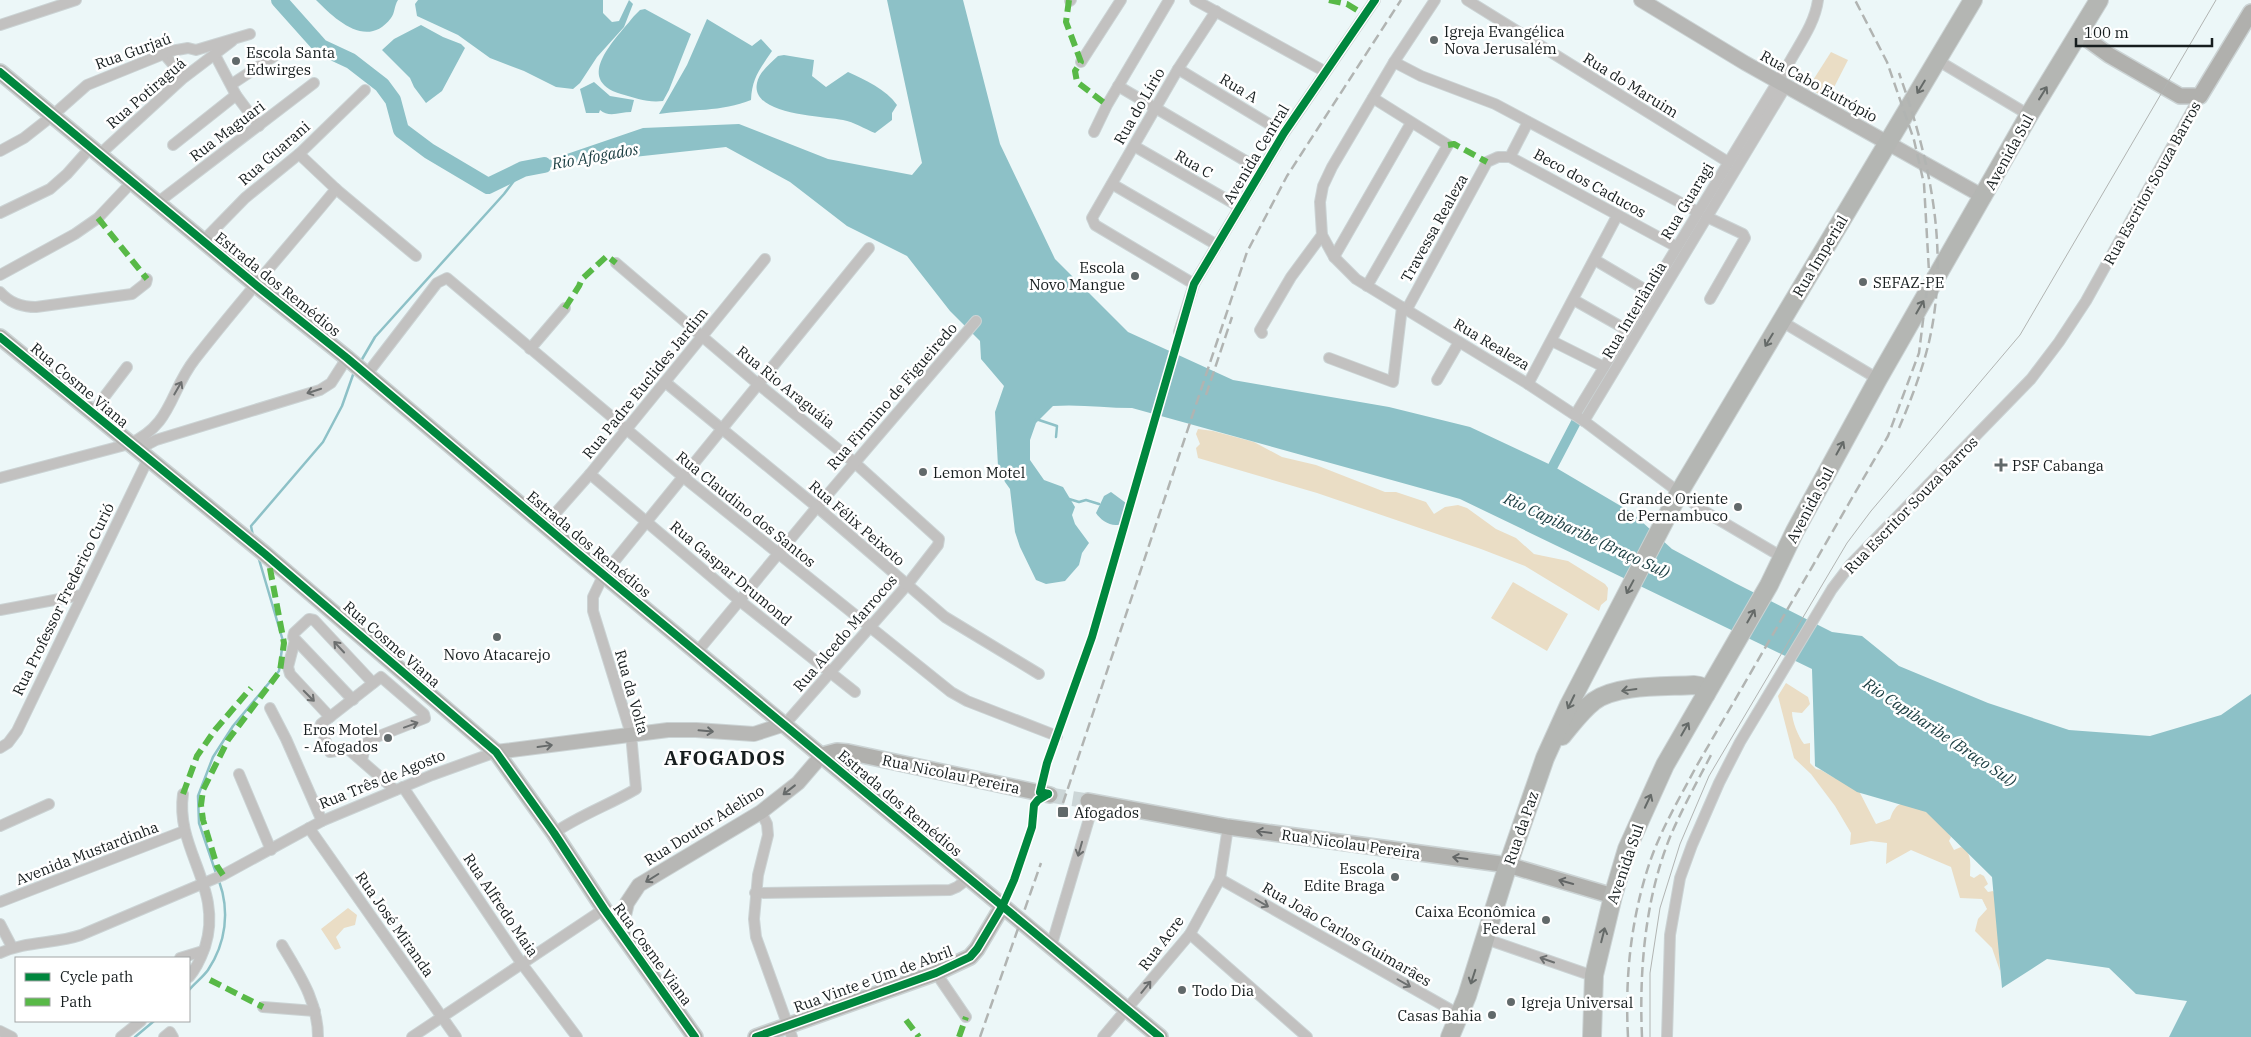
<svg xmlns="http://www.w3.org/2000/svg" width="2251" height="1037" viewBox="0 0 2251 1037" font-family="'IBM Plex Serif',serif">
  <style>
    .green { fill: #eaddc5 }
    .water { fill: #8dc1c7 }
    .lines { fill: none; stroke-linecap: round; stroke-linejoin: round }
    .stream { stroke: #8dc1c7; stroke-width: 2.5 }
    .canal { stroke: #8dc1c7; stroke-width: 10 }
    .river { stroke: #8dc1c7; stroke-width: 16 }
    .primary-tunnel { stroke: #ccd6d7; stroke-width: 15; stroke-dasharray: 15 8; stroke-linecap: butt }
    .street-casing { stroke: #cbd3d4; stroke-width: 12 }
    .secondary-casing { stroke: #cbd3d4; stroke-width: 16 }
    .primary-casing { stroke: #cbd3d4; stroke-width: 18 }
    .highway-casing { stroke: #cbd3d4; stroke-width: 20 }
    .street { stroke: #c2c1c0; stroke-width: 10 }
    .secondary { stroke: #b7b7b5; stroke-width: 14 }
    .primary { stroke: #b0b0ad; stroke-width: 15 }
    .highway { stroke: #b4b6b3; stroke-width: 18 }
    .tram { stroke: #b1b4b2; stroke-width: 1 }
    .rail { stroke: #b1b4b2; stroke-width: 2.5; stroke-dasharray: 10 5; stroke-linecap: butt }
    .quiet { stroke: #58b947; stroke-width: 6; stroke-dasharray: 12 6; stroke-linecap: butt }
    .cycleway-casing { stroke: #fff; stroke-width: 11 }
    .cycleway { stroke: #00873e; stroke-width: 8 }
    .oneway { stroke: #656a68 }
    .oneway2 { stroke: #6c6f6f }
    .oneway3 { stroke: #666a6a }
    .oneway4 { stroke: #636666 }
    .poi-dot { fill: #61696a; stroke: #fff; stroke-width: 2 }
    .labels { text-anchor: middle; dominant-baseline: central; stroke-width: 5; stroke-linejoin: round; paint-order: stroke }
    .poi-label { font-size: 15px; fill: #161d1e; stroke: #fff; text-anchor: start }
    .street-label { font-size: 15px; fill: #161d1e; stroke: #fff }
    .water-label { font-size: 16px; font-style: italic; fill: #193c40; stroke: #fff }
    .district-label { font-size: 20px; font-weight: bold; letter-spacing: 1px; fill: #161d1e; stroke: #fff }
  </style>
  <rect width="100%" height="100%" fill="#ecf7f8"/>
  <g class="green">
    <polygon points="1831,52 1848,60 1828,99 1808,88"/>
    <polygon points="1198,429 1213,431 1254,442 1282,457 1316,465 1385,492 1396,492 1426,502 1434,514 1445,507 1458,505 1467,508 1496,529 1516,538 1534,554 1568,561 1605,584 1608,588 1607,600 1601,605 1599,611 1525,566 1481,549 1317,493 1198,458 1196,448 1200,444 1196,434"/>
    <polygon points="1513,582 1568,614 1547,651 1491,618"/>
    <path d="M1786,683l22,14 2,7 -8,9 -10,-1c0,9 6,24 12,32l6,-1v20l6,6 5,1 12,7 28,10 -1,6 16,31 14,-5c7,-20 13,-15 32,-17l29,35 -2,4 5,9 7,-3c12,6 9,18 9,29l4,2 6,-4 4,2 4,8 -4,3 4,5 5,-1 3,5 4,75 -8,-23 -17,-17 3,-12 9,-10 -5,-10 -22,-1 -9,-31 -40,-17 -25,14 1,-21 -16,-2 -21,4 1,-12 -16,-27 -24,-32 -17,-16 -16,-62z"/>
    <polygon points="348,908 357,915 355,925 344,928 336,937 341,948 335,950 321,929"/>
  </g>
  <g class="water">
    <path d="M316,0h82c-4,6 -3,13 -7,18 -24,32 -56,1 -75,-18z"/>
    <polygon points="418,0 603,0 603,13 612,22 619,21 629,0 633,4 624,27 597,57 580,83 573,89 556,87 524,71 490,58 458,35 417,16 415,4"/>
    <path d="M887,0h76l37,144 55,115 73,73 105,48 156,27 81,20 83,39 78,46 41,37 63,34 97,49 30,4 37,30 89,37 81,27 81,6 71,-21 30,-21v343h-82l18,-36 -51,-7 -27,-26 -62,-9 -45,29 -10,-111 -66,-65 -69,-20 -42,-26 -3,-97 -352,-170 -328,-91c-27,0 -52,-4 -79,-2l-17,17 -6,17v20l14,20 19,7 12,20 -3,8 3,9 14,19 -7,10 -3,12 -14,16 -19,3 -10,-4 -16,-33 -5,-15 -5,-43 -5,-7 -7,-16 -3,-54 9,-26 -23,-27 -1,-18 -30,-30 -43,-55 -60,-30 -57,-44 -64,-35 -203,22 120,-41 96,-4 89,35 84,16 10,-12z"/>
    <path d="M645,9l46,25 -22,56 -6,11c-15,2 -28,-3 -42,-7 -49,-15 -4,-56 13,-78l6,-6z"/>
    <path d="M707,19l45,27 9,-7 11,12c-12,18 -20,27 -21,49 -29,12 -61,9 -92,14l28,-49z"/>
    <polygon points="421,25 443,37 461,44 465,48 442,91 426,103 414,87 410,78 382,50 394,39"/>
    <path d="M784,55l30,5 -2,16 14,11 22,-15c17,8 38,17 49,33l-5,8v7l-17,13c-10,-4 -21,-11 -32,-13 -21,-4 -93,-5 -86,-37 2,-11 14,-20 21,-27z"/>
    <path d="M594,82l16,14 24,4 -3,12c-11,0 -22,6 -31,-2l-1,3h-13l-6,-24z"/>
    <path d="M1111,492l19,14c-2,5 -3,12 -6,16 -9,8 -23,-1 -28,-9l8,-17z"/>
  </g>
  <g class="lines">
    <g class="stream">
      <polyline points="361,361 375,337 504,194 523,169"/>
      <polyline points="1036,419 1057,426 1056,437"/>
      <polyline points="1069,499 1079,502 1086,500 1099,504"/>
      <polyline points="253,536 251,526 323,442 342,406 354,372"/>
      <polyline points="217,876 199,823 198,796 213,757 233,726 279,671 283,641 258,556"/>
      <path d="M189,990c6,-7 14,-13 19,-20 18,-27 22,-59 11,-89"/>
      <polyline points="135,1037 154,1021"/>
    </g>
    <polyline class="canal" points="1553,466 1576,422"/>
    <polyline class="river" points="279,0 321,47 351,61 382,85 393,100 401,130 429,151 488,186 523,169 544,165"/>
    <polyline class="primary-tunnel" points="1050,795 1088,801"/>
    <defs>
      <g id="street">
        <polyline points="1195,0 1324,71"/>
        <polyline points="1435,0 1394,62 1332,167 1323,186 1320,202 1322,235 1334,257 1356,279 1528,384 1584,421 1704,511 1782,557"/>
        <polyline points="1467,0 1728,162"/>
        <polyline points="1070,1 1071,0"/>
        <polyline points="0,25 76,0"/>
        <polyline points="164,54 184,77"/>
        <polyline points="215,55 236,95 259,126"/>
        <polyline points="1937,60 2029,115"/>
        <polyline points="1081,62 1121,0"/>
        <polyline points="1394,62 1421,76 1495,104 1698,212"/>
        <polyline points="1178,69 1284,133"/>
        <polyline points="232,84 279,53"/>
        <polyline points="1118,86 1261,170"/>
        <polyline points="1094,132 1107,105 1169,0"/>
        <polyline points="173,145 236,95"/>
        <polyline points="1134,146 1240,207"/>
        <polyline points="0,151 24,138 52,116 87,85 171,51 188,48 196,50 250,34"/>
        <polyline points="299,154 336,189 416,256"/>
        <polyline points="99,155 182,79 232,41"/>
        <polyline points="1510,157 1528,122"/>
        <polyline points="1112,184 1217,245"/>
        <polyline points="157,203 314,83"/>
        <polyline points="0,213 50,189 67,174 91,147"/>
        <polyline points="1707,217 1743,234 1745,238 1710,299"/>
        <polyline points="203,241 245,198 299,154 365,90"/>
        <polyline points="1334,257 1411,123"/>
        <polyline points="1595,260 1649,292"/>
        <polyline points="616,263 758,384 855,463 939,539 938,545 907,585 785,724"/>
        <polyline points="0,275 75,234 98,218 131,183"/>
        <polyline points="1194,284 1095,225 1092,218 1178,69 1216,11"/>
        <polyline points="1367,286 1448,145 1373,98"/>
        <path d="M0,292c10,11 21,15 36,15l96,-13 14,-11 1,-4"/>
        <polyline points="1574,300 1627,330"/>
        <polyline points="1407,309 1487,162 1498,157 1510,157 1677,247"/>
        <polyline points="1781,321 1878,379"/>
        <polyline points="1179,332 1194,284 1217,245 1284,133 1375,0"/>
        <polyline points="1262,333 1260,330 1291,277 1322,235"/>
        <polyline points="1552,341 1604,367"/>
        <polyline points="530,349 565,308"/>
        <polyline points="1329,358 1393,382 1402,307"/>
        <polyline points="367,374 437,283 447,278 682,476 951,692 967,701 1057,736"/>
        <polyline points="1437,380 1459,342"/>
        <polyline points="665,382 817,507 945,617 1039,674"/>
        <polyline points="1528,384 1617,216"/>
        <polyline points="92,413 127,367"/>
        <path d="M1575,415l214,-352c11,-20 26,-40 29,-63"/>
        <polyline points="1584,421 1786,86"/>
        <polyline points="137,450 156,440 320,390 331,383 347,358"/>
        <polyline points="590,474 740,601 855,692"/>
        <path d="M0,478l129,-34c44,-20 40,-52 66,-85 45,-58 94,-113 141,-170"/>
        <polyline points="545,525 590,474 765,259"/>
        <polyline points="0,610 81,595"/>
        <polyline points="295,640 288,667 290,674 330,717"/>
        <polyline points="697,652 817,507 976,321"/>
        <polyline points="353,700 293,637 294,633 309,619 314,620 373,683"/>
        <polyline points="270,708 286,739 322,821"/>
        <polyline points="0,748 8,743 17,731 148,459"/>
        <polyline points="362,761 365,745 369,740 425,718 424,714 381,677 321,724 320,727 330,752 348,749 395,790"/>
        <polyline points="239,774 271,850"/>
        <polyline points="403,787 522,964 577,1037"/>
        <path d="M183,794c-8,56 41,94 22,153 -4,11 -9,22 -16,30"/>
        <polyline points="761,812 767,824 768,835 758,875 754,919 756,937 792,1037"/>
        <polyline points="0,826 49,804"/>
        <polyline points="309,828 456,1037"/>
        <path d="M554,833c26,-18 55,-28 82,-44l-5,-55 -38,-123v-14l11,-23 265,-326"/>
        <polyline points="1220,879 1460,1015"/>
        <polyline points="755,893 950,890 957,887 969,878"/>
        <polyline points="0,902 184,831"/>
        <polyline points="0,924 12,947"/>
        <polyline points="1190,934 1307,1037"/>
        <polyline points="1486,939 1593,976"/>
        <path d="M282,945c17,29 36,56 36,92"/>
        <polyline points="1051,947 1094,802"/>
        <path d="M0,953c26,-12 55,-9 81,-18l142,-60 99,-54 110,-46 64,-23"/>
        <polyline points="180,958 203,951"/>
        <polyline points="936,973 966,1017"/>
        <polyline points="263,1007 315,1011"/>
        <polyline points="0,1031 12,1037"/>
        <polyline points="121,1037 141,1021"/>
        <polyline points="164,1037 170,1032 173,1037"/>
        <polyline points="412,1037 604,909"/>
        <polyline points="1103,1037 1190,934 1220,879 1228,827"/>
        <polyline points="1667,1037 1670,935 1680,878 1692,845 1719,783 1740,742 1832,589 1851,564 2031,379 2059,342 2086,301 2200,96"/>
      </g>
      <g id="secondary">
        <polyline points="1641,0 1745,63 1984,197"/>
        <polyline points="496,752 668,730 696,730 754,734 785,724"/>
        <polyline points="620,932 627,903 639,885 761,812 798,783 822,755"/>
      </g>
      <g id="primary">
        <polyline points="2080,34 2109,55 2180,96 2200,96 2251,12"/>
        <polyline points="0,72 256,285 347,358 575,551 1160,1037"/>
        <polyline points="0,337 265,554 496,752 554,833 604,909 695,1037"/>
        <polyline points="822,755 837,751 848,752 1050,795"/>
        <polyline points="1088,801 1228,827 1508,865 1613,896"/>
        <polyline points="756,1037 936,973 970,957 977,949 1002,907"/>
      </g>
      <g id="highway">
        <path d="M1562,736c10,-12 19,-25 32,-35 24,-17 72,-14 100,-16l6,1 6,8"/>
        <polyline points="1450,1037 1467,996 1508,865 1545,758 1569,705 1680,491 1973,0"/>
        <polyline points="1592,1037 1594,975 1613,896 1627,849 1665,765 1769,585 1795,531 1878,379 2029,115 2099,0"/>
      </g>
    </defs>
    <use href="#street" class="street-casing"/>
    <use href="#secondary" class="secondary-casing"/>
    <use href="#primary" class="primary-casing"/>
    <use href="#highway" class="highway-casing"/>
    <use href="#street" class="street"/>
    <use href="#secondary" class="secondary"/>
    <use href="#primary" class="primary"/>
    <use href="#highway" class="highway"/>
    <polyline class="tram" points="1650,1037 1650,973 1660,908 1680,844 1709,776 1847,543 1871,511 2020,335 2216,0"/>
    <g class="rail">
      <polyline points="1206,395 1232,317"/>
      <path d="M1899,428c12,-28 23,-57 30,-86 21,-92 1,-182 -30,-269"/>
      <polyline points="1063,803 1247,252 1287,176 1401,0"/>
      <polyline points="980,1037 1041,863"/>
      <path d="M1628,1037c-3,-55 2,-110 18,-163 11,-38 32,-73 50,-107l192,-331 31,-83 10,-81 -5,-88 -10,-44 -27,-78 -32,-62"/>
      <path d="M1642,1037c-3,-66 3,-138 28,-200 12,-28 27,-55 41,-82"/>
    </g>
    <g class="quiet">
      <polyline points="1069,0 1066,22 1081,62 1075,71 1077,82 1107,105"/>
      <polyline points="1329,0 1347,4 1365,15"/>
      <polyline points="1448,145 1454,144 1487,162"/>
      <polyline points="98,218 147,279"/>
      <polyline points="565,308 579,286 582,279 607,256 616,263"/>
      <polyline points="183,794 197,756 215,730 251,688"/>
      <polyline points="223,875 217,866 203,820 201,805 203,790 228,740 280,671 284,643 268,558"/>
      <polyline points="210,980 263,1007"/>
      <polyline points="906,1020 919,1037"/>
      <polyline points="959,1037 966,1017"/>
    </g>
    <defs>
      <g id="cycleway">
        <polyline points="0,72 256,285 347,358 575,551 1160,1037"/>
        <polyline points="0,337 265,554 496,752 554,833 604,909 695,1037"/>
        <polyline points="1048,794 1040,792 1047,763 1092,637 1194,284 1284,133 1375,0"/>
        <polyline points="756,1037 936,973 970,957 977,949 1002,907 1014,880 1032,827 1034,805 1038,800 1048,794"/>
      </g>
    </defs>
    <use href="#cycleway" class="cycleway-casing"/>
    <use href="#cycleway" class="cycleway"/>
  </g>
  <defs><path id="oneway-shaft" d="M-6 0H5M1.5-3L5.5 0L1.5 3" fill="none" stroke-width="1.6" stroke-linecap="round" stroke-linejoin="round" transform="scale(1.25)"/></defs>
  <g class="oneway">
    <use href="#oneway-shaft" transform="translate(1921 87) rotate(121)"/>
    <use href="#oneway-shaft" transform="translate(2043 93) rotate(-58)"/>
    <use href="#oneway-shaft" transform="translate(1920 307) rotate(-60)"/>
    <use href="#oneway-shaft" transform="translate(1769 340) rotate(121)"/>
    <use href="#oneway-shaft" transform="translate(1840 448) rotate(-61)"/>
    <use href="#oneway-shaft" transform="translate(1630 587) rotate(118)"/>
    <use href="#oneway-shaft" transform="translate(1751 616) rotate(-60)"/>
    <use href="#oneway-shaft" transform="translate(1629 690) rotate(172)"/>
    <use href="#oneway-shaft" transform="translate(1571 702) rotate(116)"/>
    <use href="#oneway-shaft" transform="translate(1685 729) rotate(-60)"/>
    <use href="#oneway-shaft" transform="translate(1648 801) rotate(-65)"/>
    <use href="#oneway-shaft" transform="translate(1603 935) rotate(-76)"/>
    <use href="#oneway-shaft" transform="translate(1473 977) rotate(108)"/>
  </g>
  <g class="oneway2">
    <use href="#oneway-shaft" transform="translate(178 388) rotate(-60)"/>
    <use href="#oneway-shaft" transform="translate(314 391) rotate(162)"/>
    <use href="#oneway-shaft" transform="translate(339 647) rotate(-133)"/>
    <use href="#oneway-shaft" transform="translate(309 696) rotate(45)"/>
    <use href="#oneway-shaft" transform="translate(411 725) rotate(-20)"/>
    <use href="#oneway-shaft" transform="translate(1080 849) rotate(106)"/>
    <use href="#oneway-shaft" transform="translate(1262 903) rotate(30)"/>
    <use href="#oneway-shaft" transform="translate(1547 960) rotate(-161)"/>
    <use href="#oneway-shaft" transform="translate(1404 983) rotate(30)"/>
    <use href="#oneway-shaft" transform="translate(1146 987) rotate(-51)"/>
  </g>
  <g class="oneway3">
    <use href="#oneway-shaft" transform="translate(706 731) rotate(5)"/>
    <use href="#oneway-shaft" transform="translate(545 746) rotate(-8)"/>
    <use href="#oneway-shaft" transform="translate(789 790) rotate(142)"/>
    <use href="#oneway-shaft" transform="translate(652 878) rotate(148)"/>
  </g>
  <g class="oneway4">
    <use href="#oneway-shaft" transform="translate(1264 832) rotate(-172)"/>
    <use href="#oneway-shaft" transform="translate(1460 858) rotate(-172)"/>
    <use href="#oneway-shaft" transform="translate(1566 882) rotate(-164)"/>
  </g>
  <g class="poi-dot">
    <circle cx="1434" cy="40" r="5"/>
    <circle cx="236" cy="61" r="5"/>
    <circle cx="1135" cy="276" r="5"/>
    <circle cx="1863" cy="282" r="5"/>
    <path d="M1998.5 457.5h5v5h5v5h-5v5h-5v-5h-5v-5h5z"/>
    <circle cx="923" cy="472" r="5"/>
    <circle cx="1738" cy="507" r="5"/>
    <circle cx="497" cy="637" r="5"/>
    <circle cx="388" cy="738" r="5"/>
    <rect x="1057" y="806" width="12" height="12" rx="2.5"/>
    <circle cx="1395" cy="877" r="5"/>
    <circle cx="1546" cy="920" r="5"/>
    <circle cx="1182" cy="990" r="5"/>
    <circle cx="1511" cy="1002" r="5"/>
    <circle cx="1492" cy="1015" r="5"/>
  </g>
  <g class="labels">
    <g class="poi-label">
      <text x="1444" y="31">Igreja Evangélica<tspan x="1444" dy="17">Nova Jerusalém</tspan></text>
      <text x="246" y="52">Escola Santa<tspan x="246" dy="17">Edwirges</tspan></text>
      <text x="1125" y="267" text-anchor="end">Escola<tspan x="1125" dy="17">Novo Mangue</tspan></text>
      <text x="1873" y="282">SEFAZ-PE</text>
      <text x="2012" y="465">PSF Cabanga</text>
      <text x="933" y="472">Lemon Motel</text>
      <text x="1728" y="498" text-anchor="end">Grande Oriente<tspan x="1728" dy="17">de Pernambuco</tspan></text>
      <text x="497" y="654" text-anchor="middle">Novo Atacarejo</text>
      <text x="378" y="729" text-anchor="end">Eros Motel<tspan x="378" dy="17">- Afogados</tspan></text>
      <text x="1074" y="812">Afogados</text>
      <text x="1385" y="868" text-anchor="end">Escola<tspan x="1385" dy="17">Edite Braga</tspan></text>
      <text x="1536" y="911" text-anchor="end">Caixa Econômica<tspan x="1536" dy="17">Federal</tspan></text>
      <text x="1192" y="990">Todo Dia</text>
      <text x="1521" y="1002">Igreja Universal</text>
      <text x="1482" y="1015" text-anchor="end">Casas Bahia</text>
    </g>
    <g class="street-label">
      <text transform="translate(133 51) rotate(-20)">Rua Gurjaú</text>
      <text transform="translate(1631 85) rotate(32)">Rua do Maruim</text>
      <text transform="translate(1819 86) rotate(29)">Rua Cabo Eutrópio</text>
      <text transform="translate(1239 88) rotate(31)">Rua A</text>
      <text transform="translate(146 93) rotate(-41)">Rua Potiraguá</text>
      <text transform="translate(1139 106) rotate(-60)">Rua do Lírio</text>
      <text transform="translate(227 131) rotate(-37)">Rua Maguari</text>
      <text transform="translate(2009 152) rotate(-61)">Avenida Sul</text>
      <text transform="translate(274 153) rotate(-41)">Rua Guarani</text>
      <text transform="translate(1256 154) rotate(-59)">Avenida Central</text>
      <text transform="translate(1194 164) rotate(30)">Rua C</text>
      <text transform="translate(1590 183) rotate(29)">Beco dos Caducos</text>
      <text transform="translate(2152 183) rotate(-61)">Rua Escritor Souza Barros</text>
      <text transform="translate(1687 201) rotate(-59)">Rua Guaragi</text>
      <text transform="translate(1434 228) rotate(-61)">Travessa Realeza</text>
      <text transform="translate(1820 256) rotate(-59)">Rua Imperial</text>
      <text transform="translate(278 284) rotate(39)">Estrada dos Remédios</text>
      <text transform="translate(1634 310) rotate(-59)">Rua Interlândia</text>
      <text transform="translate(1492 344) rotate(31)">Rua Realeza</text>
      <text transform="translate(645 383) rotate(-51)">Rua Padre Euclides Jardim</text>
      <text transform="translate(80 385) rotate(40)">Rua Cosme Viana</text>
      <text transform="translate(786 387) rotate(39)">Rua Rio Araguáia</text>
      <text transform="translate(892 396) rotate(-49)">Rua Firmino de Figueiredo</text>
      <text transform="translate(1810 505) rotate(-62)">Avenida Sul</text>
      <text transform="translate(1911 505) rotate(-46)">Rua Escritor Souza Barros</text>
      <text transform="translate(746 509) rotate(39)">Rua Claudino dos Santos</text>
      <text transform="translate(857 523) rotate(41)">Rua Félix Peixoto</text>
      <text transform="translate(589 544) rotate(40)">Estrada dos Remédios</text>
      <text transform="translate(731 573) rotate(40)">Rua Gaspar Drumond</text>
      <text transform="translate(63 599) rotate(-64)">Rua Professor Frederico Curió</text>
      <text transform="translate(845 633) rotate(-49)">Rua Alcedo Marrocos</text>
      <text transform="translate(392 644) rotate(41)">Rua Cosme Viana</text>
      <text transform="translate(632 692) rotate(74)">Rua da Volta</text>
      <text transform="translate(951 774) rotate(12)">Rua Nicolau Pereira</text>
      <text transform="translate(382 779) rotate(-22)">Rua Três de Agosto</text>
      <text transform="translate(900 803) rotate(40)">Estrada dos Remédios</text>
      <text transform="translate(704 825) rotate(-32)">Rua Doutor Adelino</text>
      <text transform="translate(1521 828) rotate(-71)">Rua da Paz</text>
      <text transform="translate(1351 844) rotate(8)">Rua Nicolau Pereira</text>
      <text transform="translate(87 853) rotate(-21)">Avenida Mustardinha</text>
      <text transform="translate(1625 864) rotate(-71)">Avenida Sul</text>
      <text transform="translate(501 905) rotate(56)">Rua Alfredo Maia</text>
      <text transform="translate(395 924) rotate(55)">Rua José Miranda</text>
      <text transform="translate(1347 934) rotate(30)">Rua João Carlos Guimarães</text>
      <text transform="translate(1161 943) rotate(-53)">Rua Acre</text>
      <text transform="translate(653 954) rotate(54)">Rua Cosme Viana</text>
      <text transform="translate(873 979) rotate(-20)">Rua Vinte e Um de Abril</text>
    </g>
    <g class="water-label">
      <text transform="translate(595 156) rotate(-10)">Rio Afogados</text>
      <text transform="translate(1587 535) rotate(25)">Rio Capibaribe (Braço Sul)</text>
      <text transform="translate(1940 732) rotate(34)">Rio Capibaribe (Braço Sul)</text>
    </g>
    <g class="district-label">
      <text x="725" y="757">AFOGADOS</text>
    </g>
  </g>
  <rect x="15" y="957" width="175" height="65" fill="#ffffff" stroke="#a2a5a5"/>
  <rect x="25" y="973" width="25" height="8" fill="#00873e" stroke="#a2a5a5"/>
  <text x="60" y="982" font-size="15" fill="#161d1e">Cycle path</text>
  <rect x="25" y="998" width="25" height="8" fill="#58b947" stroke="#a2a5a5"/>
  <text x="60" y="1007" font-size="15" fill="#161d1e">Path</text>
  <path d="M2076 38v8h136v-8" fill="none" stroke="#161d1e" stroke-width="2.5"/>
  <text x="2084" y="38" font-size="15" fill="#161d1e" stroke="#ffffff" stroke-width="4" paint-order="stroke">100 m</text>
</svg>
